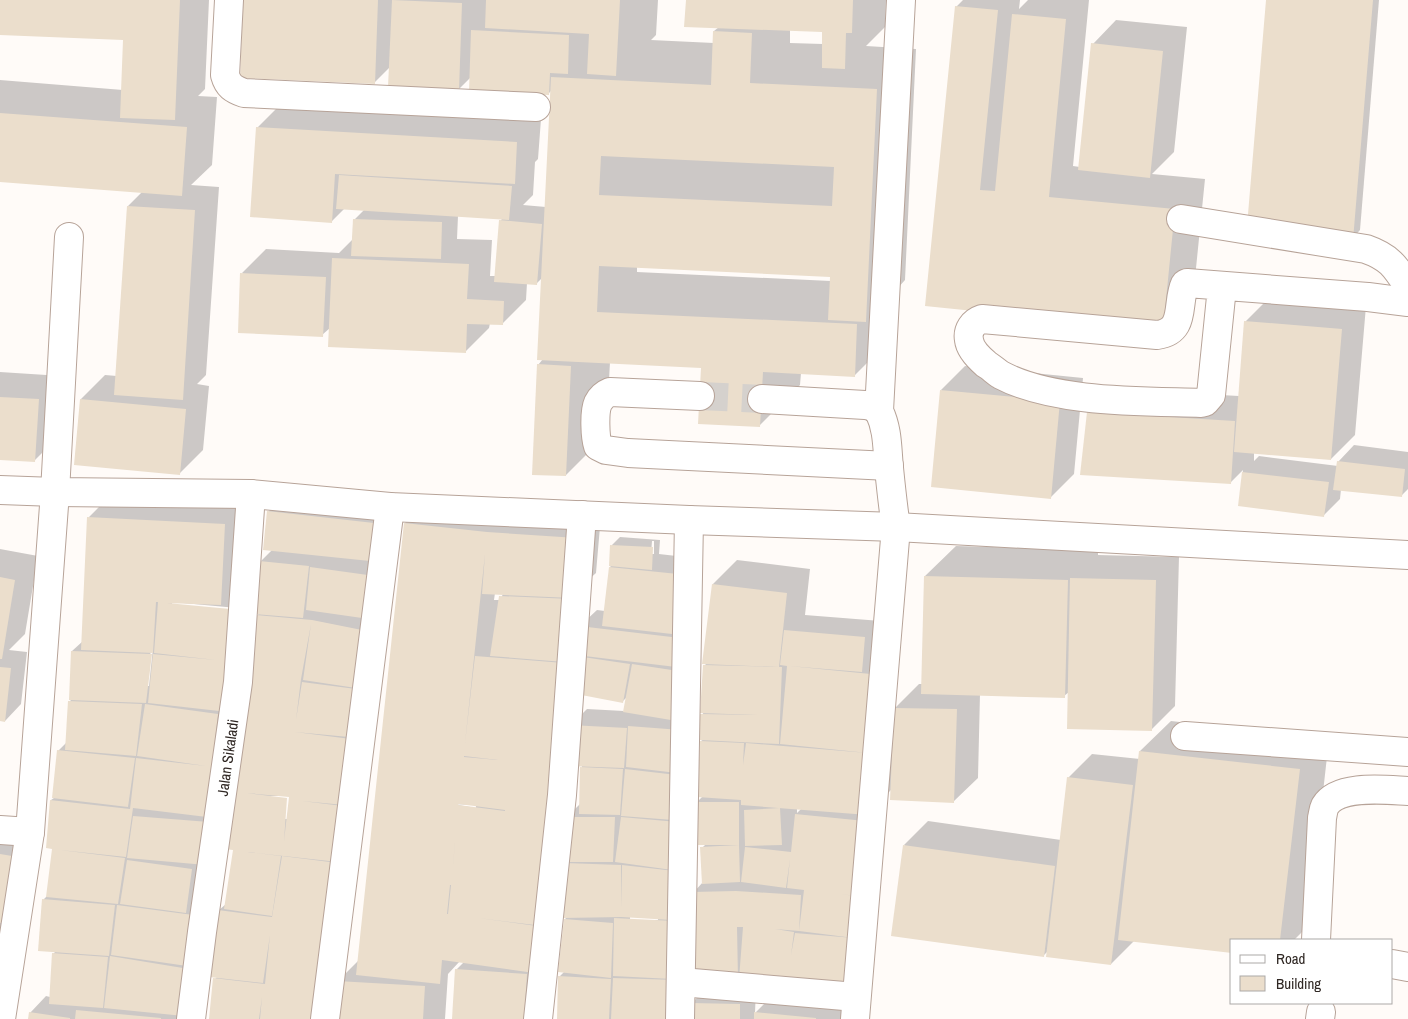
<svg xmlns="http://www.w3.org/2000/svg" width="1408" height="1019" viewBox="0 0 1408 1019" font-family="'Archivo Narrow',sans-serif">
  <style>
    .shadow { fill: #0003; fill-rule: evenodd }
    .building { fill: #ebdecc; fill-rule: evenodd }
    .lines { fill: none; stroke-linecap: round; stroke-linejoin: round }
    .minor-tunnel { stroke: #d5d1cd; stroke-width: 28; stroke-dasharray: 28 14; stroke-linecap: butt }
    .minor-casing { stroke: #b7a398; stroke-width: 30 }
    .minor { stroke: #fff; stroke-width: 28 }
    .labels { text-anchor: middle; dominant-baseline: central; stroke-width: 4; stroke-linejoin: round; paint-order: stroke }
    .street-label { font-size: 15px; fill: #2f2723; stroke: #fff }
  </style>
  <rect width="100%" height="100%" fill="#fffbf8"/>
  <g class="shadow">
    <polygon points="0,0 209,0 205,89 198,96 217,97 212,165 191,185 219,187 206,375 197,384 209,386 203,450 179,474 75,464 81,399 105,375 117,376 128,206 142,192 0,181 0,80 123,90 125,39 0,33"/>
    <path d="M244,0h414l-2,35 -5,5 63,3v-12l5,-4 -32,-27h199l-1,27 -19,19 50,3 -11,231 -8,9 -2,46 -41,41 -53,-3 -1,12 -40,40 -58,-58 -92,-5 -4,73 -40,40 -28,-110 5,-6 -1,-81 -6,6 -9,-1 -1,17 -24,24 -12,-1 -1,5 -23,23 -136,-23 -8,7 -80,-62 24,-24 73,4 14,-14 1,-19 10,-10 -19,-2 -13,13 -75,-93 24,-24 260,15 -3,40 -3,3 -2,33 -10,10 23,2 5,-116 -3,3 -77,-17 -13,13 -67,-24 -17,17zM790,30l34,1 -1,13 -33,-1zM458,216l45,2 -3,3 -4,55h-6l2,-36 -35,-1zM637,266l195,10 -1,5 -194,-9z"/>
    <polygon points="963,0 1020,0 1019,9 1028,0 1089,0 1073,166 1080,167 1093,44 1116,20 1187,27 1174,152 1152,174 1205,179 1193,298 1163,328 926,305 956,7"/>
    <polygon points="1267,0 1379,0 1360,230 1353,238"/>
    <polygon points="1269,298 1366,306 1355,435 1331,459 1254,453 1254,461 1259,456 1338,466 1338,462 1354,445 1408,452 1408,489 1401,496 1341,489 1340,499 1324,515 1239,505 1243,470 1230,483 1088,413 1112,389 1239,396 1245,322"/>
    <polygon points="965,366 1083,378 1074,474 1050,498 941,390"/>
    <polygon points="0,372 62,376 58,437 34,461 0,459"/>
    <path d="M112,494l136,6 -7,145 18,-32 1,-51 12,-12 -4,-38 17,-16 105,11 -63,512h-117l5,-40 2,-2 2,-67 7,-6 8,-55 -8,-1 -33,171h-164l1,-6 16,-17 4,1 3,-43 3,-3 -13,-51 5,-5 5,-47 -2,-48 3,-2 4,-47 9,-9 2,-40 3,-3v-48l11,-10 6,-124zM172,602l65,6 -1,3 -64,-6zM151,648h2l-4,38h-2zM269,796h21l-3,23h-2z"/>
    <path d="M421,507l180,8 -5,58 -11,10 -3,41 15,-14 8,1 5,-44 2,-2v-20l8,-8 40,3 -1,14 35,4 -7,96 14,2 -8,47v190l10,-11 -1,-34 4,-4 -10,-41 7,-7 -2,-55 3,-2 -2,-24 2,-3v-46l3,-3 6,-79 24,-24 73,9 -5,46 76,6 8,108 5,1 1,-22 24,-24h3l3,-108 31,-30 142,4v5l81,2 -4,149 -24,24 -82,-38 -5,4 -84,-2 -2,84 -24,23 -62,-12 -16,16 -7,171 -177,4v23l15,-16 49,1 -1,25 24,-24 90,8 -2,22h-309l1,-42 5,-5 1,-53 3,-3 -2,-38 -27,141h-86l3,-49 8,-8 -4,-1 -12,13 -3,45h-109l2,-38 21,-21 46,-437zM652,541h2v13h-3zM495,593l8,1 -3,6h-6zM574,693l49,8 4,-4 -3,14 -37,-2 -17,17zM569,765h13l-2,39 -8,8zM452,804l24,1v3zM797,807l5,1 -5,5zM630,916l28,2v2h-28z"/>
    <polygon points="0,549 38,556 25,634 9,650 27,652 21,704 5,721 0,720"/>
    <polygon points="1171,721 1329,739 1308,926 1294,940 1134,941 1111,964 1048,951 1043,956 904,845 928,821 1061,840 1068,778 1092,754 1140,759 1140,751"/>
    <polygon points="0,836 28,840 25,926 0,1019"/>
  </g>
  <g class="building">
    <polygon points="0,0 180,0 175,120 120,118 123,40 0,35"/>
    <polygon points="243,0 378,0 375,84 240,78"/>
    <polygon points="392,0 462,3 459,91 388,87"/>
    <polygon points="486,0 620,0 616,76 587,74 589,34 485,28"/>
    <polygon points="686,0 853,0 852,33 846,33 845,69 822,68 822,32 684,27"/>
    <polygon points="1266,0 1373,0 1353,240 1247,226"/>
    <polygon points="955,6 998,10 980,190 995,191 1012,14 1066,19 1049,197 1175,209 1163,330 925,306"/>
    <polygon points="471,30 569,35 568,74 550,73 549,95 469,92"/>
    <path d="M713,31l39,2 -2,50 127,6 -11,233 -38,-2 2,-43 -231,-11 -2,46 260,12 -2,53 -92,-5 -3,55 -62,-3 3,-56 -164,-8 14,-283 160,8zM601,156l233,11 -2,39 -233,-11z"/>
    <polygon points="1091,43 1163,51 1150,178 1078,170"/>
    <polygon points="0,113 187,127 182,196 0,182"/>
    <polygon points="256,127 517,142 515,184 335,174 332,223 250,217"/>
    <polygon points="339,175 512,186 509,220 336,209"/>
    <polygon points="127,206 195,210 183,400 114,395"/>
    <polygon points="353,219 442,222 441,259 351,256"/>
    <polygon points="499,220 542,224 537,285 494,282"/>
    <polygon points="332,258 469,264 467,299 504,301 503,325 467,324 466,353 328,347"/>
    <polygon points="240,273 326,277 323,337 238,333"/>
    <polygon points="1244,321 1342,329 1331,460 1234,452"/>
    <polygon points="537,364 571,366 566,476 532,475"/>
    <polygon points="940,390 1060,401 1051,499 931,487"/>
    <polygon points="0,397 39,399 35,462 0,460"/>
    <polygon points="80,399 186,409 180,475 74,465"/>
    <polygon points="1087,412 1235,421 1231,484 1080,475"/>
    <polygon points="1337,461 1405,469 1402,497 1333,490"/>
    <polygon points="1242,472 1329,482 1324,517 1238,506"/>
    <polygon points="267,511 374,523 370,561 263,550"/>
    <polygon points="87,517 225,524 221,605 167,603 230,609 225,661 233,662 228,712 148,703 153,654 216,660 154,653 158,602 156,602 153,653 81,650"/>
    <path d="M404,523l83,9 90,6 -5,60 -90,-4 3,-40 -20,189 10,-87 89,7 -21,263 -65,-8 66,9 -3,47 -99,-14 -2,24 -84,-9zM464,756l34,4 -34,-3zM459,804l46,6v1l-47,-6zM456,832l-2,22 -2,21zM450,885h1l-3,29h-1z"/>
    <polygon points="610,545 653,547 652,570 609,566"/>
    <polygon points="259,561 309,566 303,618 253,614"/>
    <polygon points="310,567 375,576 369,619 306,610"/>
    <polygon points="609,567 678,574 672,634 602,626"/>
    <polygon points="924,576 1068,580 1065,698 921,694"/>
    <polygon points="0,577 15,580 2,659 0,659"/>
    <polygon points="1070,578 1156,580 1152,731 1067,729"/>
    <polygon points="712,584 787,593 779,667 702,664"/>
    <polygon points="499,596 572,599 564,662 490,656"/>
    <path d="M256,615l56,5 55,11 -11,57 -53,-8 8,-56 -10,55 -5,41 6,-38 54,7 -7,48 -54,-5 56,7 -7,66 -42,-4 41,5 -5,56 -99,-11 42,5 -9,60 -48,-7 9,-59 -9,-1zM247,793l42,4 -5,44 3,-43z"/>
    <polygon points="579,626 680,638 676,667 576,655"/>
    <polygon points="784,630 865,637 862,672 789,666 881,675 868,815 741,805 741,800 697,797 700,741 744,743 743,765 746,743 868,753 780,744 787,666 780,665"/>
    <polygon points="71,651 152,654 146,703 69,700"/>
    <polygon points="576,656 630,664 623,703 571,693"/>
    <polygon points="632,664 685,672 677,721 623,712"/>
    <polygon points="703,665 782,667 779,744 700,740 700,714 757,715 700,713"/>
    <polygon points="0,667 11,668 5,722 0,721"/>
    <polygon points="68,701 142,704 136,756 65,750"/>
    <polygon points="145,704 218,714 212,767 221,768 215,818 133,808 126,857 60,850 125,858 118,904 46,897 52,849 46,848 50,800 130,809 136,758 206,766 137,756"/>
    <polygon points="894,708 957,709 954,803 890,800"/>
    <polygon points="570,725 627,728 624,768 568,766"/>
    <polygon points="628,726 681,730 677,773 626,767"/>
    <polygon points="57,750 135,758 128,807 52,798"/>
    <polygon points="1139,751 1300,769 1280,940 1232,940 1232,953 1118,940"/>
    <polygon points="580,767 623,769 620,815 579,814"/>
    <polygon points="625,769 677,775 673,820 621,816"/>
    <polygon points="1067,777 1133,785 1111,965 1046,957"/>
    <rect x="695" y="802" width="44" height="43"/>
    <polygon points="780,808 782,845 745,846 744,810"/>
    <path d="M795,814l70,7 -8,75 -18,-2 25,3 -11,96 -160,-12 -1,-89 44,-1 65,4 -2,36 -24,-2 19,3 -3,23 4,-22 59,5 -55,-7 5,-41 -17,-2 3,-29 -4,29 -45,-6 4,-35 46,5zM737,927h6l-4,52h-1z"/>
    <polygon points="133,816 209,822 206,865 127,858"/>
    <polygon points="565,817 615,817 613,862 565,862"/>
    <polygon points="621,817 678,822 672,870 615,862"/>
    <polygon points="739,845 740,882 702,884 700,847"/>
    <polygon points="903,845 1055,866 1044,957 891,936"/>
    <polygon points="0,854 12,856 2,923 0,923"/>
    <polygon points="282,856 338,863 313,1019 260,1019 262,997 259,1019 209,1019 213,978 265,984 270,935 263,983 209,977 218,910 272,917"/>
    <polygon points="127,860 192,869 186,913 120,904"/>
    <polygon points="565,863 621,865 621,908 622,865 675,871 671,920 621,917 564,918"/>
    <polygon points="42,899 115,905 109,956 38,951"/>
    <polygon points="117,905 201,916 194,967 111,955"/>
    <polygon points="614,918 675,921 672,979 613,976"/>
    <polygon points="564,919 613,923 611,978 558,972"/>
    <polygon points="52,953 108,957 103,1008 49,1004"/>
    <polygon points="110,956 189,969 184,1016 104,1008"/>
    <polygon points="455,969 527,974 524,1019 452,1019"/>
    <polygon points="558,976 611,979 609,1019 557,1019"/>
    <polygon points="613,978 677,980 676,1019 611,1019"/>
    <polygon points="337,981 425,986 423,1019 335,1019"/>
    <polygon points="690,1003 740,1004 740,1019 689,1019"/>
    <polygon points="76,1010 161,1018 161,1019 75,1019"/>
    <polygon points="29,1012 70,1018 70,1019 28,1019"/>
    <polygon points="754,1012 816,1018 816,1019 754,1019"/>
  </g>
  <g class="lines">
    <polyline class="minor-tunnel" points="700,396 762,399"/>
    <defs>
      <g id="minor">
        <path d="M229,0l-4,75c3,11 8,14 19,18l292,14"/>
        <path d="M1181,219l185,30c23,8 29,17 42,37"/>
        <path d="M1222,287l-11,108 -6,7 -4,1c-59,-2 -147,0 -200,-28 -5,-3 -10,-8 -15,-11 -7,-6 -16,-15 -17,-24 -2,-10 4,-18 13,-21l175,16c30,-4 19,-32 28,-51l2,-1 181,14 40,5"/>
        <path d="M700,396l-90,-4c-5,2 -9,5 -12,11 -4,9 -3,34 0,43l8,4 22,3 261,13"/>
        <polyline points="762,399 865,405 871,406 879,411"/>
        <polyline points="0,490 55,492 251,494 390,507 689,520 896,527 1408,555"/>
        <polyline points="1185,736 1408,752"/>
        <polyline points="0,830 30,832"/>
        <path d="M1316,940l6,-122c1,-4 1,-8 3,-12 13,-22 61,-16 83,-15"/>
        <polyline points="1392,964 1408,967"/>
        <polyline points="681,982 856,997"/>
        <polyline points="1,1019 30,832 55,492 69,237"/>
        <path id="s1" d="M191,1019l11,-87 36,-250 13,-188"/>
        <polyline points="325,1019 390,507"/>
        <polyline points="538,1019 562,795 582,515"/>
        <polyline points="680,1019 689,520"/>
        <path d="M855,1019l41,-492c-3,-20 -5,-39 -7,-59 -2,-20 -1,-38 -10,-57l22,-411"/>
        <polyline points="1320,1019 1321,1012"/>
      </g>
    </defs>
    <use href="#minor" class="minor-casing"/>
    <use href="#minor" class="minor"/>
  </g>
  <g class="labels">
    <g class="street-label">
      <text stroke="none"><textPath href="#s1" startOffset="264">Jalan Sikaladi</textPath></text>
    </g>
  </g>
  <rect x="1230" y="939" width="162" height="65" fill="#ffffff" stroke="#aca9a7"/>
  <rect x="1240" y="955" width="25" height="8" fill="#ffffff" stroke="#aca9a7"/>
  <text x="1276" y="964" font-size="15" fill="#2f2723">Road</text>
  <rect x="1240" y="976" width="25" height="15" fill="#ebdecc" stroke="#aca9a7"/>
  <text x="1276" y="989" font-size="15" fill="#2f2723">Building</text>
</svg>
